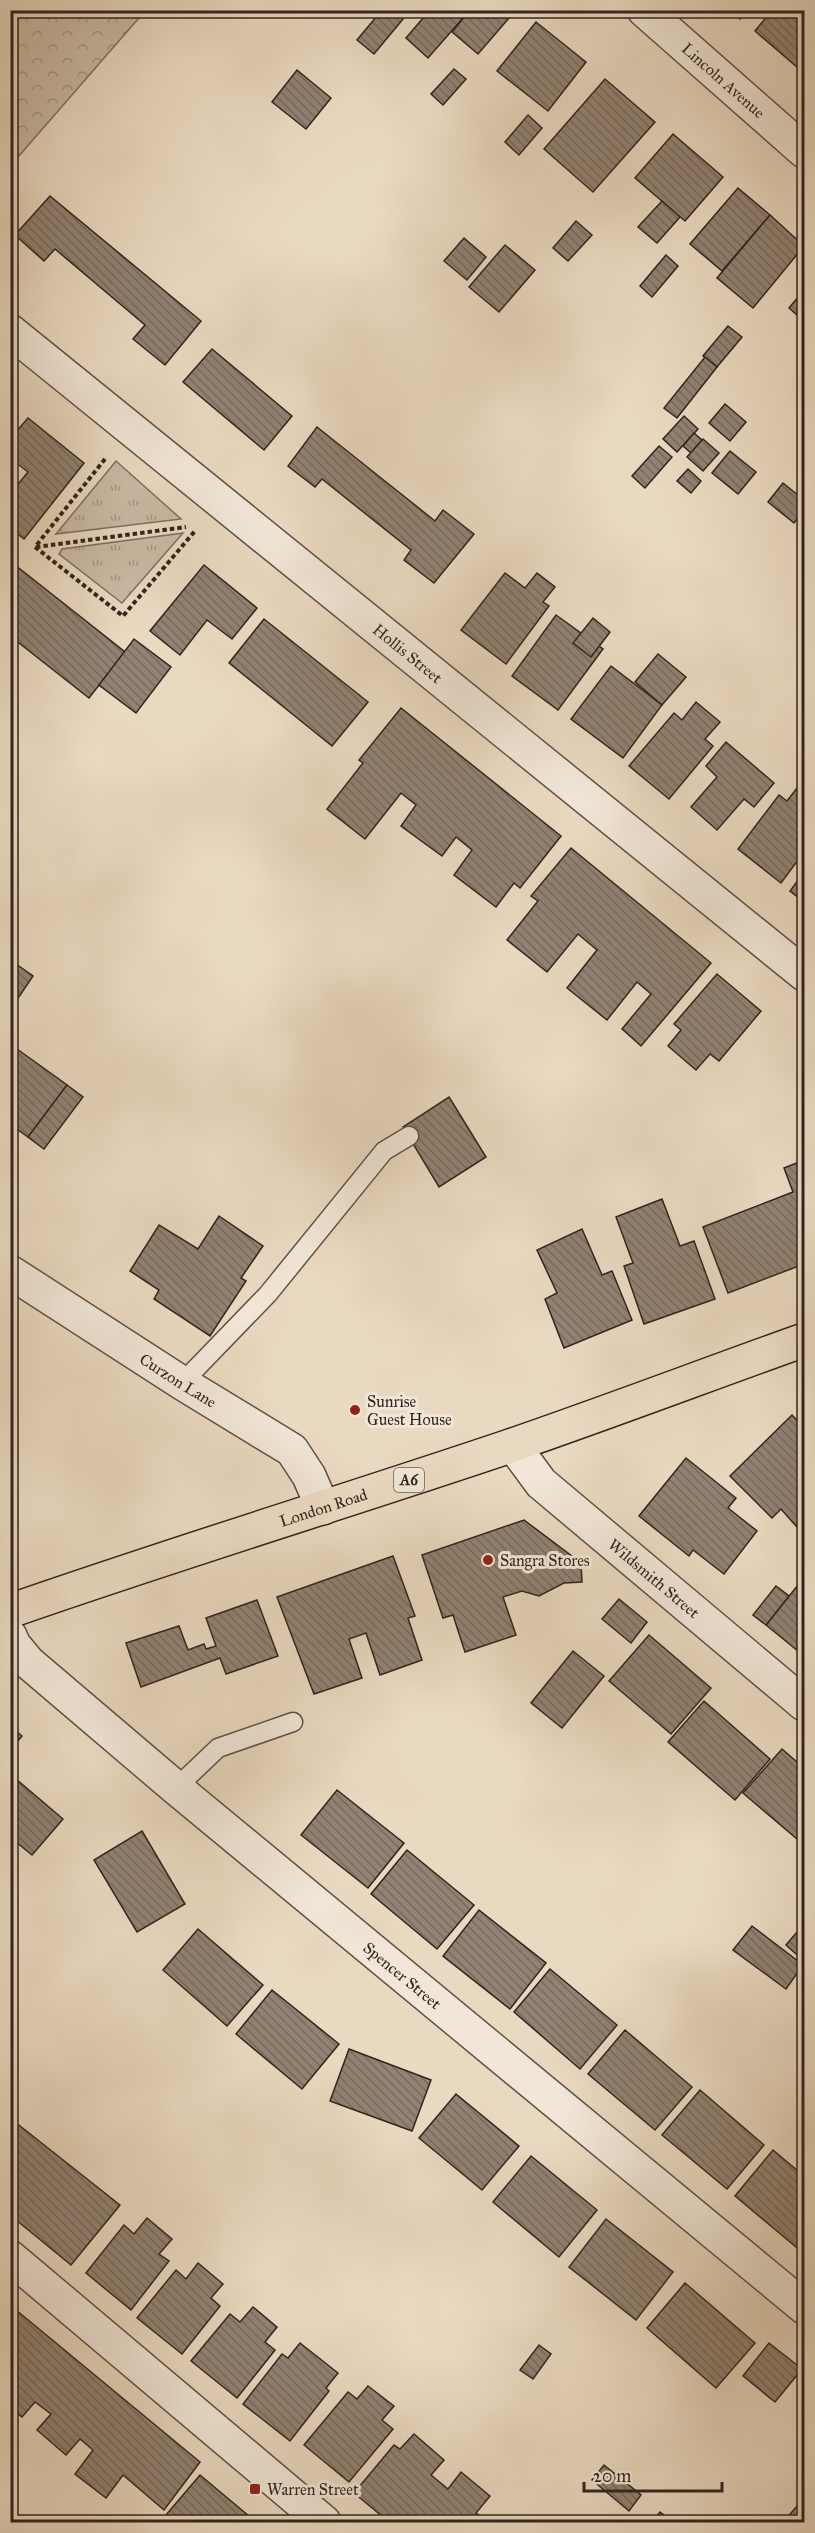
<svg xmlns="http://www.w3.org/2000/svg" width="815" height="2533" viewBox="0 0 815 2533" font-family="'IM FELL Great Primer',serif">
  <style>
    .grass { fill: url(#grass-tufts); stroke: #7d6f62; stroke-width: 1.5 }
    .forest { fill: url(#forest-crowns); stroke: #7d6f62; stroke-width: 1.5 }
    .building { fill: url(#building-back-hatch); stroke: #30241e; stroke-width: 1.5 }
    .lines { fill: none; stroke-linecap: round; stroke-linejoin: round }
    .service-casing { stroke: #5e5147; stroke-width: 21 }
    .minor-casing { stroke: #5e5147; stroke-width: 36 }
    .tertiary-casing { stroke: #5e5147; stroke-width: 36 }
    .primary-casing { stroke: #30241e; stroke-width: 36 }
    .path { stroke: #30241e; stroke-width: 4; stroke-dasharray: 4.5 3; stroke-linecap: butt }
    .service { stroke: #f1e6d7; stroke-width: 18 }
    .minor { stroke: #f1e6d7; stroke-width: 33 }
    .tertiary { stroke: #f1e6d7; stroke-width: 33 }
    .primary { stroke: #ead9c1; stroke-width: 33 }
    .poi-dot { fill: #8f2418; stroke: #f1e6d7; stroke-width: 2 }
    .labels { text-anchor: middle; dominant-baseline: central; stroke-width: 6; stroke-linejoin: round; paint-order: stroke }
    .shield { fill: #f1e6d7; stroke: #6a5e56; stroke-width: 1.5 }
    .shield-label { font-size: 15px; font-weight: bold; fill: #30241e }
    .street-label { font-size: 16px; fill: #30241e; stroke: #f1e6d7 }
    .poi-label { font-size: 16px; fill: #30241e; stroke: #f1e6d7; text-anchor: start }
  </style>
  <defs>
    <pattern id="grass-tufts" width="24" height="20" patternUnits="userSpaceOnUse" patternTransform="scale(1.5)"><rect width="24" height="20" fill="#cabaa5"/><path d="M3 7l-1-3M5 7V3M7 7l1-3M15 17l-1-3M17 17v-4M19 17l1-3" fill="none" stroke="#a49786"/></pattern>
    <pattern id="forest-crowns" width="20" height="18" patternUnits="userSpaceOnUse" patternTransform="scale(1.5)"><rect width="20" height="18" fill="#cabaa5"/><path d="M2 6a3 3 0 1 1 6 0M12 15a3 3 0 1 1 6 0" fill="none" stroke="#a49786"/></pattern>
    <pattern id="building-back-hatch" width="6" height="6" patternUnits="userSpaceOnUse" patternTransform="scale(1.5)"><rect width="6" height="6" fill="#918273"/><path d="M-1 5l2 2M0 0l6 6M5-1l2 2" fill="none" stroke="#776a5e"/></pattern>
  </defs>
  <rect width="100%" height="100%" fill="#ead9c1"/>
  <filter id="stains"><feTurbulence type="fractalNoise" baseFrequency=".00333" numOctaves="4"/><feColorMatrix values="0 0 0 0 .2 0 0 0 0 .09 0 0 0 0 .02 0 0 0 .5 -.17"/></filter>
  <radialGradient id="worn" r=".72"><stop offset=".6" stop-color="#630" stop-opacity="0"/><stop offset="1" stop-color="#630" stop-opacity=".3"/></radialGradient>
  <g class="grass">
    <polygon points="116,461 181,519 56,534"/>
    <polygon points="183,533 122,603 59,554 62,549"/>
  </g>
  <polygon class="forest" points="11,10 145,11 11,165 10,11"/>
  <g class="building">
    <polygon points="382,10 392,10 403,19 374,54 357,40"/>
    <polygon points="430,10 470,10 428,58 406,38"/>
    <polygon points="470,10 516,10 478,54 452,32"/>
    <polygon points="730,10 747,10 740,19"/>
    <polygon points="772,10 804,10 804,73 755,31"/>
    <polygon points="536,22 586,62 548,111 497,71"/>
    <polygon points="454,69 466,79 443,105 431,94"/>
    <polygon points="297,70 331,98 306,129 272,102"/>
    <polygon points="605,79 655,122 593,192 544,149"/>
    <polygon points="528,115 542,128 519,155 505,142"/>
    <polygon points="673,134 723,177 685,221 635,178"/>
    <polygon points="738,188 770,215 722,271 690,244"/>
    <polygon points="50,196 201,321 165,365 133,339 145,325 55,249 44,261 15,235"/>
    <polygon points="662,201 680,217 657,243 638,227"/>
    <polygon points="770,215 804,246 753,308 717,278"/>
    <polygon points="576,221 592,235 568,261 553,248"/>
    <polygon points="464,238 486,257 467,280 444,261"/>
    <polygon points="505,245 535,270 499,312 469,287"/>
    <polygon points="666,255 678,266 652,297 640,286"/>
    <polygon points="804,290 804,321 789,308"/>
    <polygon points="728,326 742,337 717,367 703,356"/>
    <polygon points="212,349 292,416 264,450 183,382"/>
    <polygon points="705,357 717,367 677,418 664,408"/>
    <polygon points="10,402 17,408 10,416"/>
    <polygon points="725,404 746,422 730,441 709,423"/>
    <polygon points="684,416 698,429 677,452 663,439"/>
    <polygon points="28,418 84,463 24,539 10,528 10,494 28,472 10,458 10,439"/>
    <polygon points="317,427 435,521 443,510 474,534 434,583 404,560 411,550 322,479 315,487 288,466"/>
    <polygon points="694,433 702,440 691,453 683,446"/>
    <polygon points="703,439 719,453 703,471 687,457"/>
    <polygon points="659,446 672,457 645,488 632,476"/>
    <polygon points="730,451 756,472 738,494 712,473"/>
    <polygon points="688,469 701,481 691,493 677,481"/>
    <polygon points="783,483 804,500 804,510 794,523 768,502"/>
    <polygon points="10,561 125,652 89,698 10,636"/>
    <polygon points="204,565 257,608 232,639 207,620 180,655 150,631"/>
    <polygon points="505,573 525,588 537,573 555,587 543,602 549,606 506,664 461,630"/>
    <polygon points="556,615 603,649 558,710 512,676"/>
    <polygon points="593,618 610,632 591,657 573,643"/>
    <polygon points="264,619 368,702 332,746 229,663"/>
    <polygon points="134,639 171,667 136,713 99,685"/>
    <polygon points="658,654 686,677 662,705 635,682"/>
    <polygon points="611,666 662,705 623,758 571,719"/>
    <polygon points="696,702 720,722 705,739 713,746 669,799 629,766 674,713 682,720"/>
    <polygon points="401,708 561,836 520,888 514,883 496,907 454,875 472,850 456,837 442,856 401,826 416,805 401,793 365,839 327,809 363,763 359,760"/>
    <polygon points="726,742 774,783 754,807 744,799 717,830 691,807 717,777 706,766"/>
    <polygon points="801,783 804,786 804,852 781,883 738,849 779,795 787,801"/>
    <polygon points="571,848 711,963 641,1046 622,1029 651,994 637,982 607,1020 567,988 597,950 578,934 547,972 507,940 538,901 531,896"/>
    <polygon points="804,872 804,902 790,891"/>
    <polygon points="16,964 33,976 10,1010 10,972"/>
    <polygon points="717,974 761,1011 719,1061 710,1054 696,1070 668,1046 681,1030 674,1024"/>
    <polygon points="10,1044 67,1085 28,1137 10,1124"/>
    <polygon points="67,1085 83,1097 44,1149 28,1137"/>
    <polygon points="449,1097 486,1157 439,1187 403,1127"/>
    <polygon points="804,1160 804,1264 728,1293 703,1227 793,1192 784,1168"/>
    <polygon points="662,1199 680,1246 694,1241 715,1299 644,1324 624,1266 633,1263 616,1217"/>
    <polygon points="219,1216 263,1246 241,1278 246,1281 210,1336 154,1299 159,1290 130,1271 159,1225 198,1249"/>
    <polygon points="582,1229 602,1275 612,1271 632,1320 564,1348 545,1299 557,1293 537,1250"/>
    <polygon points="792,1415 804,1428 804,1535 781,1509 772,1518 730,1476"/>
    <polygon points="686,1458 736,1498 728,1508 757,1531 724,1574 693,1550 689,1556 639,1516"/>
    <polygon points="524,1520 581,1563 582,1582 564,1583 539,1596 522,1591 503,1597 516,1635 465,1652 453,1615 443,1618 422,1555"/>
    <polygon points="393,1556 415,1616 408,1618 422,1660 380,1675 366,1633 349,1639 362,1678 314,1694 277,1597"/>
    <polygon points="798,1585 804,1590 804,1656 766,1625"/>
    <polygon points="776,1586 789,1596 766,1625 753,1615"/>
    <polygon points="619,1599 647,1622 631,1643 602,1619"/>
    <polygon points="257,1600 278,1656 226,1674 220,1658 141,1687 126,1643 179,1626 188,1650 204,1644 206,1649 216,1646 206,1618"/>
    <polygon points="649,1635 711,1688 671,1734 609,1681"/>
    <polygon points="573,1651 604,1676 562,1728 531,1703"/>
    <polygon points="704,1701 770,1759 735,1800 668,1742"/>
    <polygon points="10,1726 22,1736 10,1750"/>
    <polygon points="782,1749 804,1768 804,1845 743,1793"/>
    <polygon points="10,1774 63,1819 32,1855 10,1837"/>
    <polygon points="337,1790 404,1843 368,1888 301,1835"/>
    <polygon points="142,1831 185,1904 137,1932 94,1860"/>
    <polygon points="407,1850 474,1905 437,1949 371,1894"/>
    <polygon points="479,1910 546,1963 510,2009 443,1956"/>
    <polygon points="752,1926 803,1965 786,1989 733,1950"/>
    <polygon points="198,1929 263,1985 227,2026 163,1970"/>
    <polygon points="797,1932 804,1939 804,1961 786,1945"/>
    <polygon points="550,1969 617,2025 580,2069 514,2012"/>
    <polygon points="272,1990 339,2044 302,2089 236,2034"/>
    <polygon points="625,2030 692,2087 655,2130 588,2074"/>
    <polygon points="349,2049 431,2080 412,2131 330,2101"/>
    <polygon points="700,2090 764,2145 727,2189 662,2135"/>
    <polygon points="456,2094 519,2146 482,2190 419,2138"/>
    <polygon points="10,2118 120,2205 71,2265 10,2215"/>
    <polygon points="773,2150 804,2176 804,2250 802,2252 735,2196"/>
    <polygon points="531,2156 597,2210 559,2257 493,2202"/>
    <polygon points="147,2218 172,2239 159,2254 169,2261 131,2310 86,2273 124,2225 134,2234"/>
    <polygon points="606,2219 673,2272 636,2320 569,2267"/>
    <polygon points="198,2263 223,2284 211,2298 220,2306 182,2354 137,2318 176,2270 186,2279"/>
    <polygon points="685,2283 755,2343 716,2388 647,2328"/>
    <polygon points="10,2305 200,2462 164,2510 123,2475 106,2498 75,2474 93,2450 80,2439 66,2455 37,2430 51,2414 35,2402 22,2417 10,2408"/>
    <polygon points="253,2307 277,2327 265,2342 275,2350 237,2398 191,2361 230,2314 240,2322"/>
    <polygon points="300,2343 338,2373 326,2388 329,2391 290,2441 243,2404 282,2354 288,2358"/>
    <polygon points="769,2343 802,2369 775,2402 743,2376"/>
    <polygon points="539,2345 551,2354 533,2379 520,2370"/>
    <polygon points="368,2386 394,2406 382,2420 393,2429 349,2482 304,2445 348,2392 357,2399"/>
    <polygon points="414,2434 444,2460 431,2475 448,2489 461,2472 490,2496 476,2513 484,2519 481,2522 389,2522 354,2493 394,2445 400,2449"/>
    <polygon points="604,2465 641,2495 629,2511 592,2480"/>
    <polygon points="200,2475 256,2522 160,2522"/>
    <polygon points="798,2505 804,2510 804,2522 783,2522"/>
    <polygon points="660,2512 674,2522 652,2522"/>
  </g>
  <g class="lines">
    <defs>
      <g id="service">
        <polyline points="182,1383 268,1294 384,1151 409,1136"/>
        <polyline points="176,1788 218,1748 293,1722"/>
      </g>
      <g id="minor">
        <path id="s1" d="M644,10l160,141"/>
        <path id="s2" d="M10,331l794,643"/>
        <path id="s3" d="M10,1272l172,111 110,67 17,26 14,32"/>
        <path id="s4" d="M513,1445l28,38 263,221"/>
        <path id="s5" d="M10,1636l4,9 14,17 148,126 628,519"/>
      </g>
      <polyline id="tertiary" points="10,2257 324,2522"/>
      <g id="primary">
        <path id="s6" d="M10,1611c166,-58 334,-109 500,-165 99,-34 196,-71 294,-106"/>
      </g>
    </defs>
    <use href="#service" class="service-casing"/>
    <use href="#minor" class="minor-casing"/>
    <use href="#tertiary" class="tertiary-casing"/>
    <use href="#primary" class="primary-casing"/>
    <g class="path">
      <polyline points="105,459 35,547 123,616 195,531"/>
      <polyline points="36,547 186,527"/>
    </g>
    <use href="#service" class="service"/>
    <use href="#minor" class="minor"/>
    <use href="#tertiary" class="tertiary"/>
    <use href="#primary" class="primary"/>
  </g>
  <g class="poi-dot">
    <circle cx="355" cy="1410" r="6"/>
    <circle cx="488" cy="1560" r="6"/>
    <rect x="249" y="2483" width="12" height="12" rx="3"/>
  </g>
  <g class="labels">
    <rect class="shield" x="394" y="1468" width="30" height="24" rx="4.5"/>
    <g class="shield-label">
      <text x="409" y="1480">A6</text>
    </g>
    <g class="street-label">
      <text stroke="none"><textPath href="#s1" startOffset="106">Lincoln Avenue</textPath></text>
      <text stroke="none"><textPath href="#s2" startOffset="512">Hollis Street</textPath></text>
      <text stroke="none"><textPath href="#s3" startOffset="200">Curzon Lane</textPath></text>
      <text stroke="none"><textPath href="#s6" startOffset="330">London Road</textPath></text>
      <text stroke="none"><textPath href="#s4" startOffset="195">Wildsmith Street</textPath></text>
      <text stroke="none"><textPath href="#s5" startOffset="520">Spencer Street</textPath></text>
    </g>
    <g class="poi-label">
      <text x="367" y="1401">Sunrise<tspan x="367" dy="18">Guest House</tspan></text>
      <text x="500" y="1560">Sangra Stores</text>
      <text x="267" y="2489">Warren Street</text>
    </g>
  </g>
  <rect width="815" height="2533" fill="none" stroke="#ead9c1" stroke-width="36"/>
  <rect x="12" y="12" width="791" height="2509" fill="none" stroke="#30241e" stroke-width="3"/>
  <rect x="18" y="18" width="779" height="2497" fill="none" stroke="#30241e" stroke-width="1.5"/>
  <path d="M584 2482v9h138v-9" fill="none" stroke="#30241e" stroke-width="3"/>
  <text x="593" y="2482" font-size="18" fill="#30241e" stroke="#f1e6d7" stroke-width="4.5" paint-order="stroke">20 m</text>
  <rect width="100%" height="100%" filter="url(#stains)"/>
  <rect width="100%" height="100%" fill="url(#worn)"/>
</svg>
